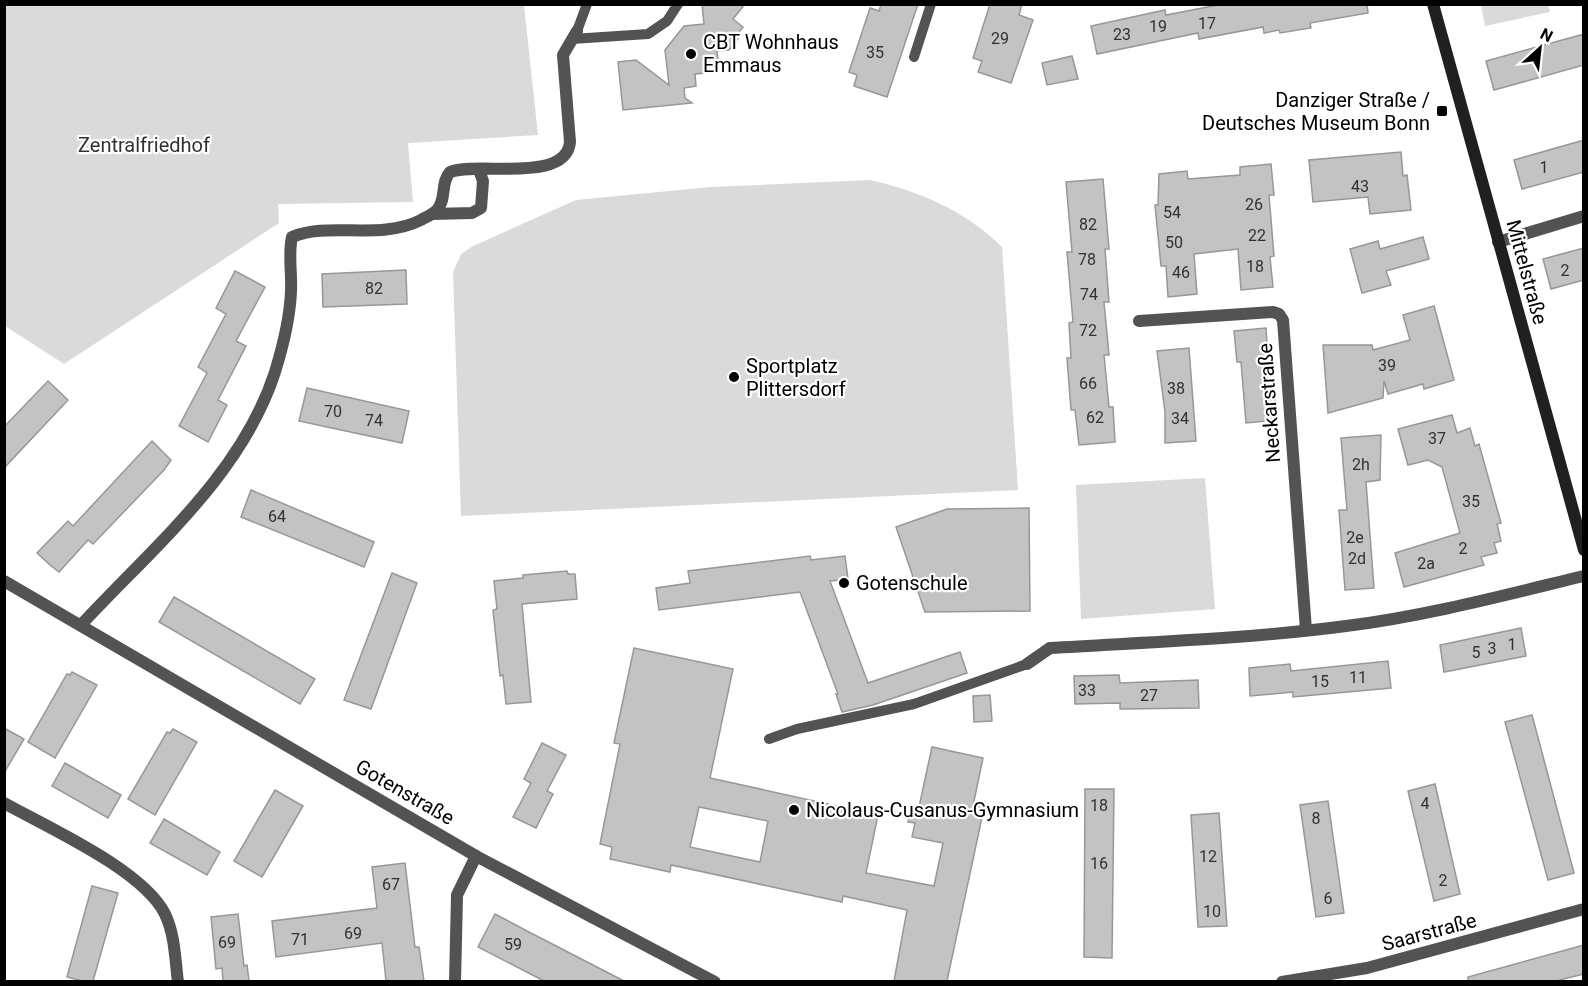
<svg xmlns="http://www.w3.org/2000/svg" width="1588" height="986" viewBox="0 0 1588 986" font-family="Roboto,sans-serif">
  <style>
    .green { fill: #dadada }
    .building { fill: #c3c3c3; stroke: #979797; stroke-width: 1.5; fill-rule: evenodd }
    .lines { fill: none; stroke-linecap: round; stroke-linejoin: round }
    .lane { stroke: #535353; stroke-width: 10 }
    .street { stroke: #535353; stroke-width: 12 }
    .secondary { stroke: #202020; stroke-width: 12 }
    .poi-dot { fill: #000; stroke: #fff; stroke-width: 2 }
    .labels { text-anchor: middle; dominant-baseline: central; stroke-width: 4.5; stroke-linejoin: round; paint-order: stroke }
    .number-label { font-size: 16px; fill: #313131 }
    .poi-label { font-size: 20px; fill: #000; stroke: #fff; text-anchor: start }
    .park-label { font-size: 20px; fill: #313131; stroke: #fff }
    .street-label { font-size: 20px; fill: #000; stroke: #fff }
  </style>
  <rect width="100%" height="100%" fill="#fff"/>
  <g class="green">
    <polygon points="4,5 524,5 538,135 408,143 413,202 278,204 279,223 64,364 5,326"/>
    <polygon points="1481,5 1548,5 1550,12 1485,26"/>
    <path d="M870,180c49,11 96,31 132,67l16,243 -557,26 -8,-244 8,-18 12,-8 103,-46 135,-13z"/>
    <polygon points="1205,478 1215,609 1081,619 1076,485"/>
  </g>
  <g class="building">
    <polygon points="702,4 745,4 733,19 743,27 735,37 738,39 729,50 717,51 718,59 706,61 707,73 695,74 696,86 684,88 685,98 692,103 623,110 618,62 636,60 669,85 665,50 684,26 704,24"/>
    <polygon points="881,4 918,4 887,97 854,86 857,75 849,72 870,8 879,11"/>
    <polygon points="990,4 1022,4 1019,15 1033,20 1011,83 978,72 982,61 973,58"/>
    <polygon points="1223,4 1367,4 1368,13 1310,23 1311,28 1280,33 1279,30 1264,33 1263,27 1199,39 1198,33 1097,54 1091,26 1165,10 1166,15"/>
    <polygon points="1584,34 1584,65 1494,90 1486,61"/>
    <polygon points="1072,56 1078,79 1047,85 1042,63"/>
    <polygon points="1584,140 1584,172 1522,189 1514,160"/>
    <polygon points="1401,152 1403,176 1407,175 1411,210 1370,214 1368,197 1313,202 1309,160"/>
    <polygon points="1271,164 1274,195 1269,195 1274,256 1270,257 1273,287 1241,290 1238,249 1194,254 1197,294 1168,297 1166,266 1161,266 1155,205 1158,205 1159,174 1187,171 1188,179 1240,175 1240,167"/>
    <polygon points="1103,179 1109,249 1105,249 1109,302 1104,302 1109,355 1104,355 1109,407 1113,407 1115,442 1079,445 1075,410 1071,410 1067,358 1071,358 1069,323 1073,322 1067,252 1072,252 1066,182"/>
    <polygon points="1423,237 1429,259 1386,271 1391,285 1362,293 1350,249 1378,241 1380,249"/>
    <polygon points="1584,248 1584,280 1551,289 1543,259"/>
    <polygon points="406,270 407,304 323,307 322,274"/>
    <polygon points="235,271 265,287 236,341 246,346 218,400 227,405 208,442 179,426 207,373 198,367 226,314 216,308"/>
    <polygon points="1434,306 1454,380 1424,389 1423,384 1388,394 1384,381 1383,398 1328,413 1323,345 1372,345 1373,350 1410,340 1403,315"/>
    <polygon points="1266,328 1268,359 1272,359 1277,420 1246,423 1241,362 1237,362 1234,331"/>
    <polygon points="1189,348 1196,441 1165,443 1165,412 1157,351"/>
    <polygon points="48,381 68,400 4,468 4,427"/>
    <polygon points="307,388 409,411 402,443 299,421"/>
    <polygon points="1452,415 1457,433 1470,428 1475,446 1479,444 1501,523 1497,524 1501,541 1494,543 1497,553 1481,557 1484,565 1404,587 1395,553 1460,533 1442,467 1428,460 1408,465 1398,429"/>
    <polygon points="1381,435 1380,480 1366,482 1374,588 1345,590 1339,510 1347,510 1341,438"/>
    <polygon points="152,441 171,460 164,470 93,544 88,540 59,572 50,565 37,553 68,521 73,526"/>
    <polygon points="251,490 374,542 364,567 241,517"/>
    <polygon points="1029,508 1030,611 925,612 896,527 947,509"/>
    <polygon points="810,556 811,560 845,556 848,579 830,581 868,683 960,652 967,673 873,705 842,712 836,694 838,694 800,592 659,610 656,588 690,583 688,571"/>
    <polygon points="567,571 568,574 575,574 577,599 522,604 531,702 506,704 503,675 500,676 493,610 497,609 494,581 523,578 523,575"/>
    <polygon points="392,573 417,583 371,709 344,700"/>
    <polygon points="174,597 315,679 300,704 159,622"/>
    <polygon points="1521,628 1526,656 1444,672 1440,645"/>
    <path d="M634,648l99,21 -23,109 168,37 -12,58 68,13 9,-43 -31,-6 3,-14 -7,-1 4,-16 7,1 13,-60 51,11 -10,48 11,2 -37,173h-53l13,-71 -64,-14 -1,6 -171,-37 -1,7 -60,-13 2,-12 -12,-3 20,-100 -6,-1zM699,807l69,14 -8,41 -70,-15z"/>
    <polygon points="1388,661 1391,688 1293,697 1293,692 1250,696 1249,668 1290,664 1291,671"/>
    <polygon points="72,672 97,685 55,758 28,742 67,674 70,675"/>
    <polygon points="1119,675 1120,683 1198,680 1199,708 1120,709 1120,703 1075,704 1074,676"/>
    <polygon points="990,695 992,721 974,722 973,696"/>
    <polygon points="1532,715 1574,873 1548,880 1505,722"/>
    <polygon points="4,728 24,739 4,773"/>
    <polygon points="173,729 197,742 155,815 128,799 167,732 170,733"/>
    <polygon points="542,743 566,755 547,791 553,794 536,828 513,817 531,783 524,779"/>
    <polygon points="65,763 121,795 108,818 52,786"/>
    <polygon points="1435,784 1460,894 1434,901 1408,791"/>
    <polygon points="1085,789 1114,789 1112,958 1084,957"/>
    <polygon points="275,790 303,806 262,877 234,861"/>
    <polygon points="1328,801 1344,913 1316,917 1300,805"/>
    <polygon points="1219,813 1227,926 1198,927 1191,815"/>
    <polygon points="164,819 220,852 207,875 150,843"/>
    <polygon points="405,863 415,947 419,947 424,981 386,981 382,943 276,957 272,921 377,908 372,867"/>
    <polygon points="92,886 118,893 93,981 82,981 67,977"/>
    <polygon points="238,914 244,966 247,965 249,981 223,981 222,968 216,969 211,917"/>
    <polygon points="495,914 527,931 624,981 544,981 478,947"/>
    <polygon points="1584,945 1584,974 1556,981 1468,981 1468,977"/>
  </g>
  <g class="lines">
    <g class="lane">
      <polyline points="577,31 587,4"/>
      <polyline points="572,39 648,34 667,21 678,4"/>
      <polyline points="914,57 931,4"/>
      <polyline points="769,739 797,729 914,704 1027,664"/>
    </g>
    <g class="street">
      <polyline points="432,214 472,213 481,208 483,181 479,170"/>
      <polyline points="1498,242 1584,216"/>
      <polyline points="1139,321 1273,312 1279,314 1283,320 1306,630"/>
      <polyline points="4,581 476,856 715,982"/>
      <path d="M81,625c70,-76 161,-150 194,-253 8,-26 15,-53 16,-81 1,-17 -3,-38 1,-54 37,-16 87,4 129,-17 5,-3 11,-5 16,-10 10,-11 3,-27 13,-38 28,-11 116,12 120,-30l-7,-87 14,-24"/>
      <path d="M1027,664l23,-16c99,-6 198,-9 296,-22 80,-10 159,-31 238,-50"/>
      <path d="M4,803c45,25 139,67 161,111 10,21 10,45 13,68"/>
      <polyline points="455,982 457,895 476,856"/>
      <polyline points="1282,982 1367,968 1584,909"/>
    </g>
    <polyline class="secondary" points="1433,4 1584,550"/>
  </g>
  <g class="poi-dot">
    <circle cx="691" cy="54" r="6"/>
    <rect x="1436" y="105" width="12" height="12" rx="3"/>
    <circle cx="734" cy="377" r="6"/>
    <circle cx="844" cy="583" r="6"/>
    <circle cx="794" cy="810" r="6"/>
  </g>
  <g class="labels">
    <g class="number-label">
      <text x="1207" y="23">17</text>
      <text x="1158" y="26">19</text>
      <text x="1122" y="34">23</text>
      <text x="1000" y="38">29</text>
      <text x="875" y="52">35</text>
      <text x="1544" y="167">1</text>
      <text x="1360" y="186">43</text>
      <text x="1254" y="204">26</text>
      <text x="1172" y="212">54</text>
      <text x="1088" y="224">82</text>
      <text x="1257" y="235">22</text>
      <text x="1174" y="242">50</text>
      <text x="1087" y="259">78</text>
      <text x="1255" y="266">18</text>
      <text x="1565" y="270">2</text>
      <text x="1181" y="272">46</text>
      <text x="374" y="288">82</text>
      <text x="1089" y="294">74</text>
      <text x="1088" y="330">72</text>
      <text x="1387" y="365">39</text>
      <text x="1088" y="383">66</text>
      <text x="1176" y="388">38</text>
      <text x="333" y="411">70</text>
      <text x="1095" y="417">62</text>
      <text x="1180" y="418">34</text>
      <text x="374" y="420">74</text>
      <text x="1437" y="438">37</text>
      <text x="1361" y="464">2h</text>
      <text x="1471" y="501">35</text>
      <text x="277" y="516">64</text>
      <text x="1355" y="537">2e</text>
      <text x="1463" y="548">2</text>
      <text x="1357" y="558">2d</text>
      <text x="1426" y="563">2a</text>
      <text x="1512" y="644">1</text>
      <text x="1492" y="648">3</text>
      <text x="1476" y="652">5</text>
      <text x="1358" y="677">11</text>
      <text x="1320" y="681">15</text>
      <text x="1087" y="690">33</text>
      <text x="1149" y="695">27</text>
      <text x="1425" y="803">4</text>
      <text x="1099" y="805">18</text>
      <text x="1316" y="818">8</text>
      <text x="1208" y="856">12</text>
      <text x="1099" y="863">16</text>
      <text x="1443" y="880">2</text>
      <text x="391" y="884">67</text>
      <text x="1328" y="898">6</text>
      <text x="1212" y="911">10</text>
      <text x="353" y="933">69</text>
      <text x="300" y="939">71</text>
      <text x="227" y="942">69</text>
      <text x="513" y="944">59</text>
    </g>
    <g class="poi-label">
      <text x="703" y="42">CBT Wohnhaus<tspan x="703" dy="23">Emmaus</tspan></text>
      <text x="1430" y="100" text-anchor="end">Danziger Straße /<tspan x="1430" dy="23">Deutsches Museum Bonn</tspan></text>
      <text x="746" y="366">Sportplatz<tspan x="746" dy="23">Plittersdorf</tspan></text>
      <text x="856" y="583">Gotenschule</text>
      <text x="806" y="810">Nicolaus-Cusanus-Gymnasium</text>
    </g>
    <g class="park-label">
      <text x="144" y="145">Zentralfriedhof</text>
    </g>
    <g class="street-label">
      <text transform="translate(1527 272) rotate(75)">Mittelstraße</text>
      <text transform="translate(1269 403) rotate(-94)">Neckarstraße</text>
      <text transform="translate(405 792) rotate(30)">Gotenstraße</text>
      <text transform="translate(1429 932) rotate(-15)">Saarstraße</text>
    </g>
  </g>
  <rect width="1588" height="986" fill="none" stroke="#000000" stroke-width="12"/>
  <g transform="translate(1540 48) rotate(27)" stroke="#ffffff" stroke-width="4.5" paint-order="stroke">
  <path d="M0-4.5L10 22L0 15L-10 22Z" fill="#000000"/>
  <text y="-9" font-size="16" font-weight="bold" text-anchor="middle" fill="#000000">N</text>
  </g>
</svg>
